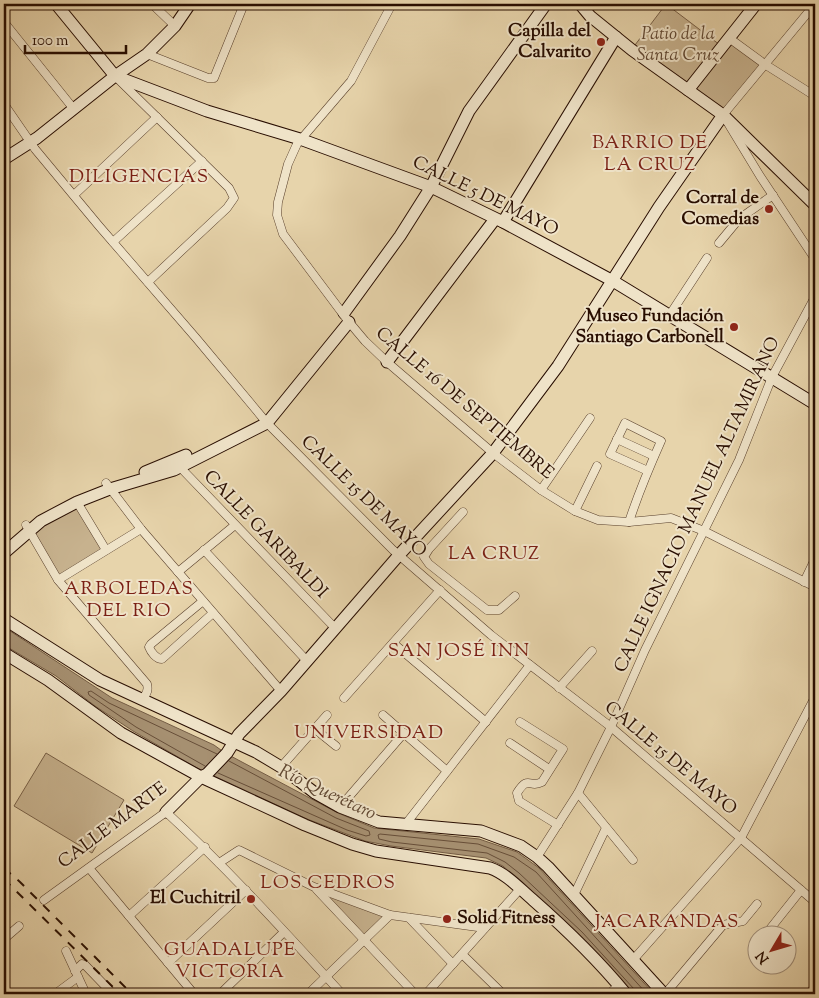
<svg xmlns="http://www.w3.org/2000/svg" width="819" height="998" viewBox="0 0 819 998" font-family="'Sorts Mill Goudy',serif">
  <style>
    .green { fill: #c7b28e; stroke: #786047 }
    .water { fill: #a69071; stroke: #745c44 }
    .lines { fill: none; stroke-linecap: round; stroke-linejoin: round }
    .shore { stroke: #674e38; stroke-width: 1 }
    .street-casing { stroke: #583f2b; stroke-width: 9 }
    .secondary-casing { stroke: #280d00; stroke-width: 13 }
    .street { stroke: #efe3c8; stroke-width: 8 }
    .secondary { stroke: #efe3c8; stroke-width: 11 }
    .rail { stroke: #280d00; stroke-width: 2; stroke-dasharray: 9 9; stroke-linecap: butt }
    .poi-dot { fill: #8f2418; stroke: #efe3c8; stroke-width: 2 }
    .labels { text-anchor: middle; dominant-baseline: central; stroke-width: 4; stroke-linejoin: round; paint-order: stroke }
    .poi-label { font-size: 18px; font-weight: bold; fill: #280d00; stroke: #efe3c8; text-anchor: end }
    .park-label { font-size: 18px; font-style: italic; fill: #604732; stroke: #efe3c8 }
    .street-label { font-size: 18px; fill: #280d00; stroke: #efe3c8 }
    .neighbourhood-label { font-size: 19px; letter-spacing: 1px; fill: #7a1f14; stroke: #efe3c8 }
    .water-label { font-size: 19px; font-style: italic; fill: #614833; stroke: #efe3c8 }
  </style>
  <rect width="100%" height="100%" fill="#e7d4ab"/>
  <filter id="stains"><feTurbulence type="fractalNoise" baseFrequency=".004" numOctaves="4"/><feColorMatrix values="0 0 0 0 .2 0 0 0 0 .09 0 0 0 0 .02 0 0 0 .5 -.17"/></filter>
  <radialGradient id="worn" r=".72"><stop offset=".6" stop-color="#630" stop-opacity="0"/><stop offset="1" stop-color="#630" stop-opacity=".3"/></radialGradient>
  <g class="green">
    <polygon points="666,4 720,45 688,86 635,45"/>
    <polygon points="729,38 766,65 723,115 688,90"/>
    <polygon points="76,506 102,549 59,576 34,531"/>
    <polygon points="46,753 124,800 92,853 14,806"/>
    <polygon points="318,890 385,916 365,937"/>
  </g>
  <polygon class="water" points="4,627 112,698 214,745 225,753 338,813 374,828 479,839 517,852 539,868 654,994 632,994 579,936 503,866 486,858 391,846 365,841 307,819 199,769 133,731 95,706 56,676 4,645"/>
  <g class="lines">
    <g class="shore">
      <polyline points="205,766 136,727 89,695 88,692 91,691 109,703 217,754"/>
      <polyline points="218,773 347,830 366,836 370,835 369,831 336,818 229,761"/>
      <polyline points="635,994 634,989 582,932 519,873 505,862 487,853 392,842 379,839 378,835 380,834 478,844 514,857 536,872 647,994"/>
    </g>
    <defs>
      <g id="street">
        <polyline points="152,4 175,26"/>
        <polyline points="392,4 351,81 297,144 288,164 278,202 277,215 283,234 349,322 365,341 387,362 493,453 541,490 575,511 598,520 629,522 671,518 704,531 815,587"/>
        <polyline points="815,4 723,115 760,176 815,259"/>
        <polyline points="4,22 73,108"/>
        <polyline points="729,38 766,65 815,96"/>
        <polyline points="147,54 208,78 214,78 244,4"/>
        <polyline points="120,81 229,188 234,198 227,208 148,282"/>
        <polyline points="4,104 35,149 99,226 196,338 267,423 393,550 491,635 611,727 815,902"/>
        <polyline points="74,195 157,117"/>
        <polyline points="113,242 202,161"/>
        <polyline points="719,243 739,219 773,195"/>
        <polyline points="669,316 707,258"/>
        <polyline points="617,439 654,456"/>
        <polyline points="177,464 335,628"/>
        <polyline points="106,483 141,529 281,691"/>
        <polyline points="541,490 590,418"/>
        <polyline points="77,502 106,550"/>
        <polyline points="575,511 597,466"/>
        <polyline points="463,512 429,549 424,557 429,564 487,610 499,610 515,596"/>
        <path d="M629,522c9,-28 20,-54 32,-81l-36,-18 -15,31 38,17"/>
        <path d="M26,525l32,55 89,104c2,7 -1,11 -6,16"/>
        <polyline points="204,550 307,661"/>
        <polyline points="178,572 235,525"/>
        <polyline points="58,580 141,529"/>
        <polyline points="804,582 815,559"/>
        <path d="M203,601l-52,43 -2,3c2,5 7,12 13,12l51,-46"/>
        <polyline points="393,643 486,722"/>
        <polyline points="559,688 592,651"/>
        <polyline points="344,698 440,590"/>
        <polyline points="383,715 447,771"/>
        <path d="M520,722l43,27 -21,33c-13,7 -13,-8 -25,11l2,8 39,24"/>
        <polyline points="315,729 336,746"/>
        <polyline points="510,743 549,769"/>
        <polyline points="281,767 327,715"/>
        <polyline points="578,793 633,860"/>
        <polyline points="340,807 404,733"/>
        <polyline points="405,825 530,665"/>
        <polyline points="537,857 578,793 611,727 645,650 739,460 772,377 815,297"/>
        <polyline points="219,863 239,850 314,887 390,915 485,928"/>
        <polyline points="89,868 194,994"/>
        <polyline points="317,890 415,994"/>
        <polyline points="574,895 606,828"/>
        <path d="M44,900l122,-88c62,57 119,120 176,182"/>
        <polyline points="129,916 205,847"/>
        <polyline points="409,918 453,964"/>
        <polyline points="766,934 801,890"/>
        <polyline points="4,939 19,926"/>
        <polyline points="66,951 86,994"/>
        <polyline points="462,954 500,991 500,994"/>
        <polyline points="633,960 741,838 815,697"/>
        <polyline points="168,963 246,890"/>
        <polyline points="75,971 82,964 85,965 113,994"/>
        <polyline points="55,994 78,977"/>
        <polyline points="220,994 284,932"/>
        <polyline points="308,994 390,915"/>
        <polyline points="426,994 520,889"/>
        <polyline points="609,994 619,985"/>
        <polyline points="665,994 723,925 743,921 757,904"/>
        <polyline points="809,994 815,986"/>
      </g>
      <g id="secondary">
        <polyline points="56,4 115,76 207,111 300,139 431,187 503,222 613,281 815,404"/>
        <polyline points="580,4 590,16 632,50 723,115 815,205"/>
        <polyline points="688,90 756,4"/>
        <polyline points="4,159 37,138 115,76 147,54 175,26 190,4"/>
        <polyline points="503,222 616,37"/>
        <polyline points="344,313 400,236 431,187 469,111 546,4"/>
        <polyline points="387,362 495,219"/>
        <polyline points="145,472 186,455"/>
        <polyline points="4,553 41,521 77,502 110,489 174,470 267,423 349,322"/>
        <polyline points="4,619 100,680 256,752 281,767 315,793 340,807 379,822 481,831 521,846 537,857 548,867 664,994"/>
        <path d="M4,653l44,27 73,53 80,44 104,48 47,19 24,7 114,17c17,6 30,21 43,32 33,29 65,60 93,94"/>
        <polyline points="166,812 201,777 207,774 227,753 239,734 281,691 399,555 493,453 558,366 659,207 723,115"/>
      </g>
    </defs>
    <use href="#street" class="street-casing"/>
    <use href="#secondary" class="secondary-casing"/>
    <use href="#street" class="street"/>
    <use href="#secondary" class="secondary"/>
    <g class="rail">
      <polyline points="4,868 20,882 132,994"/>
      <polyline points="4,879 120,994"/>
    </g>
  </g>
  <g class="poi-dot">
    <circle cx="601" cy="42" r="5"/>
    <circle cx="769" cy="209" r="5"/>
    <circle cx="734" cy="327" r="5"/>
    <circle cx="251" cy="899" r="5"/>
    <circle cx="447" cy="919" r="5"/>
  </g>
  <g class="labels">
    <g class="poi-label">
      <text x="591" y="32">Capilla del<tspan x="591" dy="21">Calvarito</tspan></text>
      <text x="759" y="199">Corral de<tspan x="759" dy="21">Comedias</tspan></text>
      <text x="724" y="317">Museo Fundación<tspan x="724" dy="21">Santiago Carbonell</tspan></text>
      <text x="241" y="899">El Cuchitril</text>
      <text x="457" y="919" text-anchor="start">Solid Fitness</text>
    </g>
    <g class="park-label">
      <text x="678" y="35">Patio de la<tspan x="678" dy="21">Santa Cruz</tspan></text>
    </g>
    <g class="street-label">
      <text transform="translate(485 197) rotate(26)">CALLE 5 DE MAYO</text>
      <text transform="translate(464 404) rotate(40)">CALLE 16 DE SEPTIEMBRE</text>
      <text transform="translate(363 497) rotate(44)">CALLE 15 DE MAYO</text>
      <text transform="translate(698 505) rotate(-65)">CALLE IGNACIO MANUEL ALTAMIRANO</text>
      <text transform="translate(265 535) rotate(46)">CALLE GARIBALDI</text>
      <text transform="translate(670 759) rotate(40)">CALLE 15 DE MAYO</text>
      <text transform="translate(113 826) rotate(-37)">CALLE MARTE</text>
    </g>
    <g class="neighbourhood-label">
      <text x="650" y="143">BARRIO DE<tspan x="650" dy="22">LA CRUZ</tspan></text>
      <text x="139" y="177">DILIGENCIAS</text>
      <text x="494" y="554">LA CRUZ</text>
      <text x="129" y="589">ARBOLEDAS<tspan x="129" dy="22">DEL RIO</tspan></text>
      <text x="459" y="651">SAN JOSÉ INN</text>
      <text x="369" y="733">UNIVERSIDAD</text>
      <text x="328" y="883">LOS CEDROS</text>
      <text x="667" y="922">JACARANDAS</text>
      <text x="230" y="950">GUADALUPE<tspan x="230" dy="22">VICTORIA</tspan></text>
    </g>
    <g class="water-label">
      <text transform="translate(327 793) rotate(25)">Río Querétaro</text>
    </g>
  </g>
  <rect width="819" height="998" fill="none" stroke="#e7d4ab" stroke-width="20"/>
  <rect x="5" y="5" width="809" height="988" fill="none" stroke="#280d00" stroke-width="2.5"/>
  <rect x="10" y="10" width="799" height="978" fill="none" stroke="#280d00"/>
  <g transform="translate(772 950) rotate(232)"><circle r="24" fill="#efe3c8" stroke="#9f8d78"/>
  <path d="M0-4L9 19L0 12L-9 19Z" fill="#8f2418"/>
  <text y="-8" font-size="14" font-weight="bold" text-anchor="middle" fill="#280d00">N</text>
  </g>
  <path d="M25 45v8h101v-8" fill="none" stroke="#280d00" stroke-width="2.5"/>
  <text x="32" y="45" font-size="15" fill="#280d00" stroke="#efe3c8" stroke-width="4" paint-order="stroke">100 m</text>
  <rect width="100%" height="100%" filter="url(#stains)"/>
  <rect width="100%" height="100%" fill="url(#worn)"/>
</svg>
